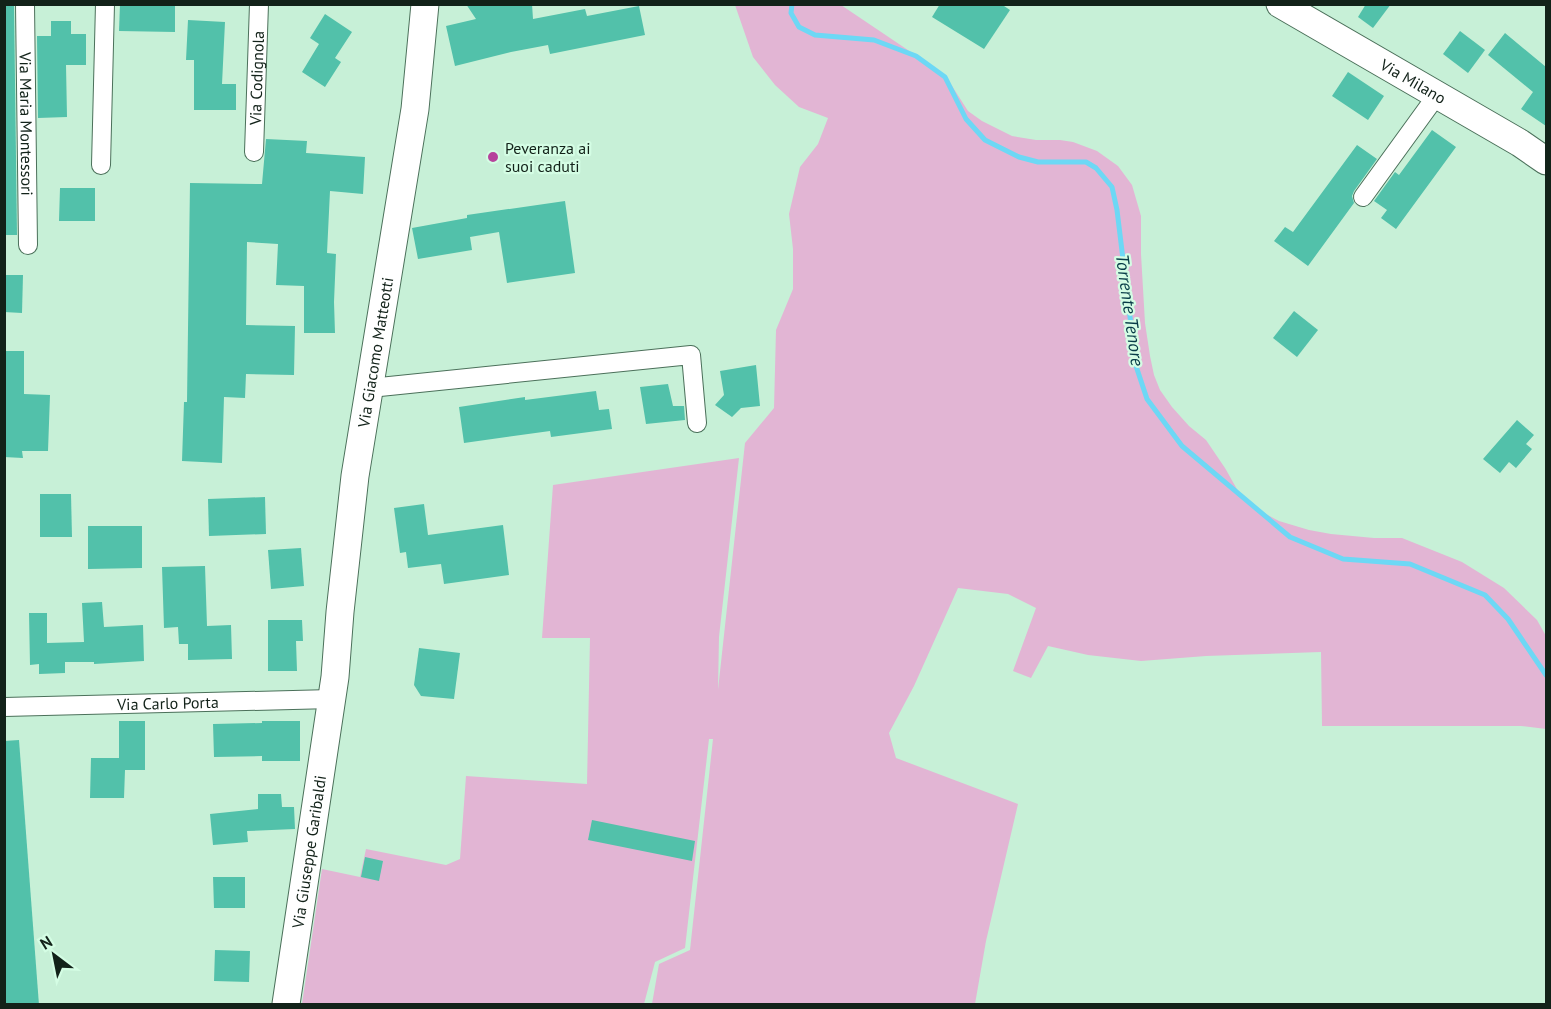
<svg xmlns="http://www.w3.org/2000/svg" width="1551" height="1009" viewBox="0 0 1551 1009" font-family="'PT Sans',sans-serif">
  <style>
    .green { fill: #e2b5d4 }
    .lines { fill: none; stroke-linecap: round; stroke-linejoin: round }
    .stream { stroke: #6dd8f5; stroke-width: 5 }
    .building { fill: #52c1aa }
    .street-casing { stroke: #4b705a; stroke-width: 20 }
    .secondary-casing { stroke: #4b705a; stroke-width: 29 }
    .street { stroke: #fff; stroke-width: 18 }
    .secondary { stroke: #fff; stroke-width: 27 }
    .poi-dot { fill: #b6439c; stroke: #d4fde4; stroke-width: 2 }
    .labels { text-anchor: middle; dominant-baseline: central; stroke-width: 4.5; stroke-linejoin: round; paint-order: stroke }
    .street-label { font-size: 16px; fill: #122219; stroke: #d4fde4 }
    .poi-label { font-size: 16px; fill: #122219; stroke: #d4fde4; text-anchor: start }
    .water-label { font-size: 18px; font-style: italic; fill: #073b47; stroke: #d4fde4 }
  </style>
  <rect width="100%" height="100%" fill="#c7f0d7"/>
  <polygon class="green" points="735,5 841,5 945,75 968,111 982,121 1012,136 1036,140 1060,140 1073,142 1097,151 1118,166 1132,185 1141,216 1141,254 1145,323 1150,356 1154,375 1160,390 1172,407 1189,426 1206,440 1225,468 1242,498 1256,509 1279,521 1309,530 1331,534 1374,538 1402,538 1462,562 1504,588 1537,620 1546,636 1546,729 1521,726 1322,726 1321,652 1206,656 1141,661 1088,655 1048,646 1031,678 1013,671 1036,608 1008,594 958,588 914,686 889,733 896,758 1018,804 986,941 975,1004 652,1004 659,964 690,950 713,739 709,739 685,948 655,962 644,1004 302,1004 322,869 360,877 366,849 446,865 460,859 466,776 587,784 590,638 542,638 553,485 739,458 719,637 718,690 745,443 774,408 776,330 793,289 793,249 789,214 800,167 818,144 828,118 799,107 775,85 753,57"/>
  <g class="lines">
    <polyline class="stream" points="792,4 791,13 799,27 815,35 874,40 916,56 945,77 966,119 985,140 1019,157 1038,162 1086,162 1096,168 1112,187 1117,210 1136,366 1147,399 1182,446 1290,537 1343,559 1410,564 1485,595 1508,619 1546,675"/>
  </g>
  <g class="building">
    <polygon points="4,4 14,4 17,235 4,235"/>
    <polygon points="120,4 175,4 175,32 119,31"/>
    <polygon points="466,4 532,4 533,19 585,9 587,16 639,6 645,35 550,54 548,45 511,52 455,66 446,26 476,19"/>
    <polygon points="940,4 1001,4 1010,10 984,49 932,17"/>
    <polygon points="1366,4 1391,4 1373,28 1358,17"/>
    <polygon points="325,14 352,32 335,58 341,62 325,87 302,72 319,44 310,38"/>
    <polygon points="188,20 225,22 222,84 236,84 236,110 194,110 194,60 186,60"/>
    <polygon points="51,21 71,21 71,34 86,34 86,65 66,65 67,117 38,118 37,36 51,36"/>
    <polygon points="1460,31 1485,50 1468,73 1443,54"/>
    <polygon points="1505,33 1546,67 1546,126 1521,109 1533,92 1488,55"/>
    <polygon points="1348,72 1384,96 1368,120 1332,96"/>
    <polygon points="1432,130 1456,147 1396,229 1381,218 1387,210 1374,201 1395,172 1399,175"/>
    <polygon points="266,139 307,141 306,153 365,157 363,194 330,191 327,253 336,254 334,302 335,333 304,333 304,286 276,285 278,244 247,242 246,325 295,326 294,375 246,374 245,398 224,397 222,463 182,461 184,402 187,402 190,183 262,184"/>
    <polygon points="1357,145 1377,159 1354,191 1352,196 1354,203 1308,266 1274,241 1285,227 1293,232"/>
    <polygon points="60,188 95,188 95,221 59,221"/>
    <polygon points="565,201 575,273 507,283 499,232 470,237 472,250 418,259 412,228 467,218 467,215"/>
    <polygon points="4,275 23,275 22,313 4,312"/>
    <polygon points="1294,311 1318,330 1297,357 1273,338"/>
    <polygon points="4,351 24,351 24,394 50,395 48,451 22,451 23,458 4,457"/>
    <polygon points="756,365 760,406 741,408 732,417 715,405 724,395 720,371"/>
    <polygon points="668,384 673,406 684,406 685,420 646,424 640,387"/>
    <polygon points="596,391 599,410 609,409 612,429 551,437 550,431 464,443 459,407 525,397 525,400"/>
    <polygon points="1517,420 1534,435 1526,444 1532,449 1516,468 1509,462 1500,473 1483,459"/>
    <polygon points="40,494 71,494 72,537 40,537"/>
    <polygon points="265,497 266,534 209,536 208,499"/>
    <polygon points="424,504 428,535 503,525 509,575 444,584 441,564 408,568 406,552 400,553 394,508"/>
    <polygon points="88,526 142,526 142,568 88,569"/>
    <polygon points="301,548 304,586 271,589 268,550"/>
    <polygon points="205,566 207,626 231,625 232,659 188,660 188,644 179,644 178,627 164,628 162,567"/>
    <polygon points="102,602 104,627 143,625 144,661 94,664 94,662 65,662 65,673 39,674 39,664 30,665 29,613 47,613 47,643 84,642 82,603"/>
    <polygon points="268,620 302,620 303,641 296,641 297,671 268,671"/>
    <polygon points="419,648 460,653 454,699 421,696 414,685"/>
    <polygon points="119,721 145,721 145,770 125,770 124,798 90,798 91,758 119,758"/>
    <polygon points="262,721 300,721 300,761 262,761 262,756 214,757 213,724 262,723"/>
    <polygon points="19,740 39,1005 4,1005 4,741"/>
    <polygon points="258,794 281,794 282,807 294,807 295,829 247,831 248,842 213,845 210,814 258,809"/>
    <polygon points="592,820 695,841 692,861 588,840"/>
    <polygon points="365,857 383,861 379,881 361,877"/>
    <polygon points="213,877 245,877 245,908 214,908"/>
    <polygon points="215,950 250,951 249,982 214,981"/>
  </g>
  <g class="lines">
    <defs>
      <g id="street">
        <path id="s1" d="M25,4l3,241"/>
        <path id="s2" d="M254,152l5,-148"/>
        <polyline points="101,165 105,4"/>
        <polyline points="1363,197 1437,95"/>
        <polyline points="370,388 691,355 697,423"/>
        <path id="s3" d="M4,707l328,-8"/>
      </g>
      <g id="secondary">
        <path id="s4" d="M1280,4l240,139 26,18"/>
        <path id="s5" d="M286,1004l49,-327 5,-65 15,-136 60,-367 10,-105"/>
      </g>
    </defs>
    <use href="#street" class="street-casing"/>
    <use href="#secondary" class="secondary-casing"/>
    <use href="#street" class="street"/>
    <use href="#secondary" class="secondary"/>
  </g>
  <circle class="poi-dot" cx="493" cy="157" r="6"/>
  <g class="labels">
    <g class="street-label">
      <text stroke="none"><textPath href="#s2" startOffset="74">Via Codignola</textPath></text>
      <text stroke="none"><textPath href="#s4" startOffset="154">Via Milano</textPath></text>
      <text stroke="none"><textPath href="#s1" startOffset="120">Via Maria Montessori</textPath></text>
      <text stroke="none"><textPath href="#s5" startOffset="658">Via Giacomo Matteotti</textPath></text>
      <text stroke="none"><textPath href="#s3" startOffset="164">Via Carlo Porta</textPath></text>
      <text stroke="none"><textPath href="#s5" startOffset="154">Via Giuseppe Garibaldi</textPath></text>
    </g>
    <g class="poi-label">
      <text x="505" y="148">Peveranza ai<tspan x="505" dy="18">suoi caduti</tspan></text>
    </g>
    <g class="water-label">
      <text transform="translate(1130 310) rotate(82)">Torrente Tenore</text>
    </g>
  </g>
  <rect width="1551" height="1009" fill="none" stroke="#122219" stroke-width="12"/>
  <g transform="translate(54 955) rotate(328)" stroke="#d4fde4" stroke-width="4.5" paint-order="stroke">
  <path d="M0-4.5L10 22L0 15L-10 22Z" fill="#122219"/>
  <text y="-9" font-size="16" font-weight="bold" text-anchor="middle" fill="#122219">N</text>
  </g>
</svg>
